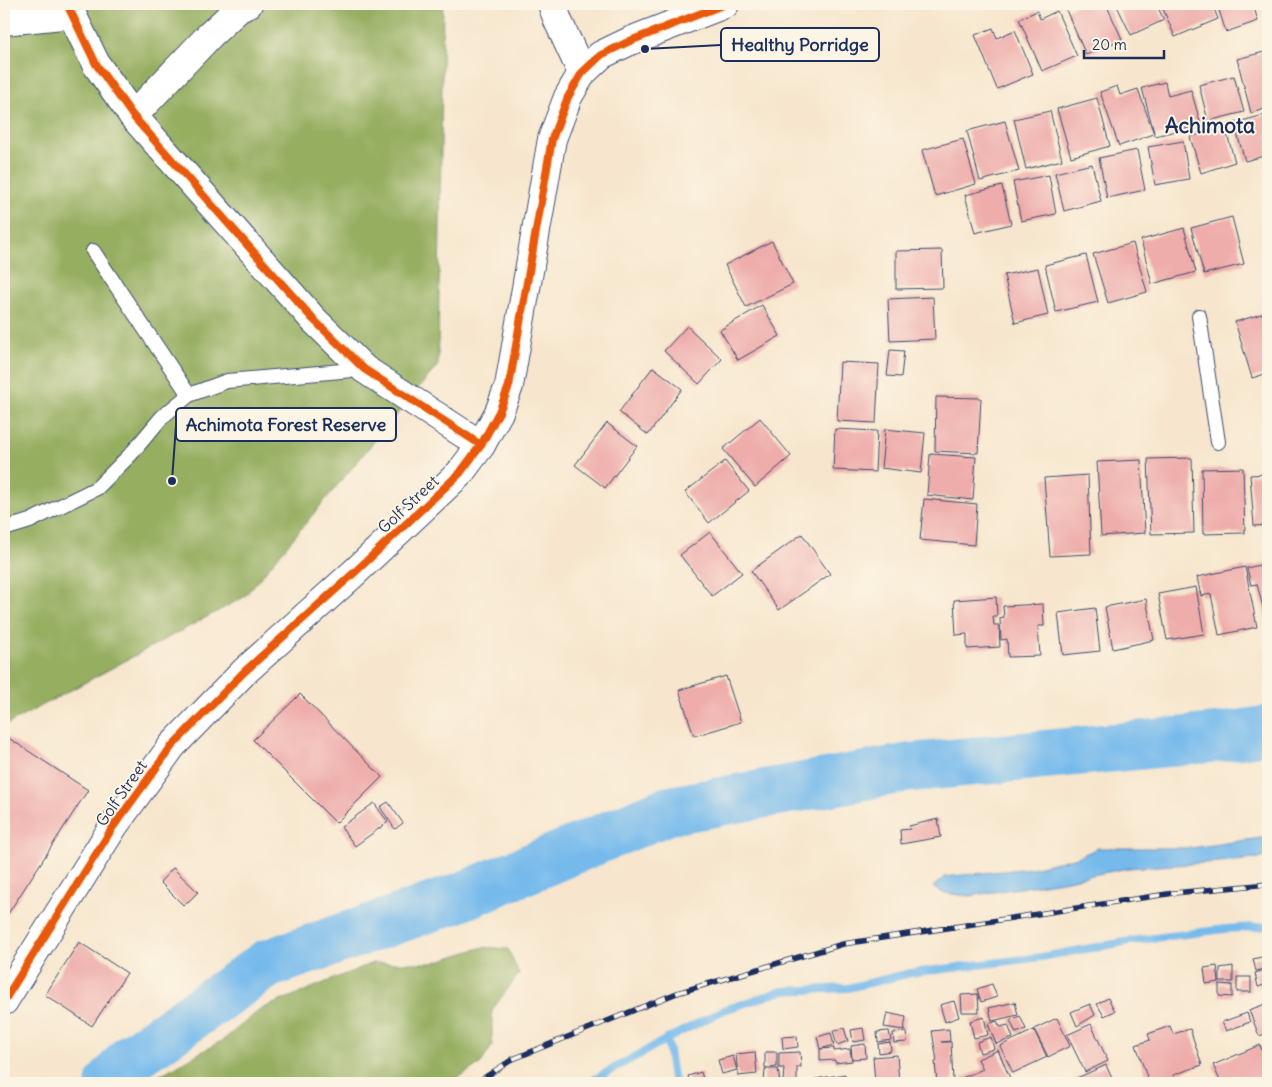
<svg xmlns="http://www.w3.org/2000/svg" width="1272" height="1087" viewBox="0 0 1272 1087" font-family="Delius,sans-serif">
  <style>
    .forest { fill: #95ae60; stroke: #586e5f }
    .water { fill: #76baec; stroke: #4874a5 }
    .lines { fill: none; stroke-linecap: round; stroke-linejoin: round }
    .stream { stroke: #76baec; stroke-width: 8 }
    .river { stroke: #76baec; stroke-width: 49 }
    .building { fill: #eeacaa }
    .lane-casing { stroke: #3c4a6f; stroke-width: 16 }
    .street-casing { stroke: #3c4a6f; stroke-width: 30 }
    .lane { stroke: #fff; stroke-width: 14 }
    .street { stroke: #fff; stroke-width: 28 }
    .rail-casing { stroke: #1b2f5e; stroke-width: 5.5 }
    .rail { stroke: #fcf5e5; stroke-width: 4; stroke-dasharray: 11; stroke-linecap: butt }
    .cycleway-casing { stroke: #fcf5e5; stroke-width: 11 }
    .cycleway { stroke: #e8590c; stroke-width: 8 }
    .labels { text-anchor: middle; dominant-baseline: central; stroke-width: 4; stroke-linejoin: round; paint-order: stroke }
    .street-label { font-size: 16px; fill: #1b2f5e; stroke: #fcf5e5 }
    .district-label { font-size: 21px; font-weight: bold; fill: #1b2f5e; stroke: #fcf5e5 }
    .leader { fill: none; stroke: #1b2f5e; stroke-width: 2 }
    .callout-dot { fill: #1b2f5e; stroke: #fcf5e5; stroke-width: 2 }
    .callout { fill: #fcf5e5; stroke: #1b2f5e; stroke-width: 2 }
    .callout-label { font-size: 18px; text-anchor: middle; font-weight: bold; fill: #1b2f5e }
  </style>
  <rect width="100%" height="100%" fill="#fcf5e5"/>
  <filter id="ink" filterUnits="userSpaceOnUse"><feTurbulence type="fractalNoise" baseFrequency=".02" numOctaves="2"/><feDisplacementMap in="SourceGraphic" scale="10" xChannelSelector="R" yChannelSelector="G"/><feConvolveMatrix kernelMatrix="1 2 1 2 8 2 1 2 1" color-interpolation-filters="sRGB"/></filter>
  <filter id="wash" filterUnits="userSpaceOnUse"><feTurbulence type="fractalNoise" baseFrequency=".0096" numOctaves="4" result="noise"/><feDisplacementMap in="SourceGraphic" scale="20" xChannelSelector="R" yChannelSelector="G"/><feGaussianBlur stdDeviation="1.12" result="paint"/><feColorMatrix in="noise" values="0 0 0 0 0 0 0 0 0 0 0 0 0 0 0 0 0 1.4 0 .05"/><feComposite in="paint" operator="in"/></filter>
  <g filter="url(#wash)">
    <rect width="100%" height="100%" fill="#f7e6cd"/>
    <g class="forest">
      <polygon points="4,4 443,4 438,365 244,597 4,726"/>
      <polygon points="483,947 508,949 519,974 492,1010 492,1046 481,1063 450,1083 148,1083 153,1079 223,1040 261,1009 372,963 432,963"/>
    </g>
    <polygon class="water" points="1268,837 1268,857 1234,861 1128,868 1062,881 969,896 943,893 933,887 944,877 1032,868 1078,857 1098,848 1191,848"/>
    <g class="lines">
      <g class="stream">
        <polyline points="667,1039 674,1083"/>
        <polyline points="588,1083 667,1039 724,1010 782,991 848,988 911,973 1041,957 1131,941 1225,929 1268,926"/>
      </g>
      <polyline class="river" points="110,1083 131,1058 267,964 458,898 667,811 907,768 1223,737 1268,730"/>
    </g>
    <g id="blocks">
      <g class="building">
        <polygon points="1080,4 1106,4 1122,39 1086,55 1066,10"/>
        <polygon points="1116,4 1156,4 1164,20 1131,35"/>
        <polygon points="1161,4 1212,4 1218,19 1175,37"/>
        <polygon points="1217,4 1253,4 1258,21 1226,32"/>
        <polygon points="1037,11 1040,19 1057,11 1077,56 1042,71 1019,19"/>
        <polygon points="993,28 997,38 1015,30 1033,74 997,89 975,35"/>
        <polygon points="1268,51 1268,108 1251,113 1237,59"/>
        <polygon points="1234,76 1244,112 1208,121 1199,85"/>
        <polygon points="1165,82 1168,96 1191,90 1201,125 1155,136 1142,88"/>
        <polygon points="1117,86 1120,95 1138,89 1154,134 1119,146 1100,92"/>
        <polygon points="1097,98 1110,146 1071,157 1057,109"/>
        <polygon points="1050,111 1062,160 1026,169 1014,119"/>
        <polygon points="1268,114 1268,155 1245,161 1234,123"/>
        <polygon points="1005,121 1019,171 980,181 967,131"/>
        <polygon points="1225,127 1235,162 1201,173 1190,137"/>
        <polygon points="963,139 976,184 935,196 922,150"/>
        <polygon points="1183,141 1189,179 1155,185 1148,147"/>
        <polygon points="1137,150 1145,190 1107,198 1099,158"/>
        <polygon points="1092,164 1101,201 1064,211 1055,173"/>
        <polygon points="1049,175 1056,214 1021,221 1013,182"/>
        <polygon points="1002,186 1011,224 975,233 965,195"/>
        <polygon points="1232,217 1244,264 1204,274 1191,228"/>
        <polygon points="1184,228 1196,272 1152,284 1141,240"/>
        <polygon points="772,241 793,284 746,307 725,265"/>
        <polygon points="1133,243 1147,292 1108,303 1093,254"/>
        <polygon points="942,250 943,288 896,289 896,251"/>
        <polygon points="1086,255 1098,302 1056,312 1045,265"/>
        <polygon points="1038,268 1048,315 1015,323 1004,275"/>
        <polygon points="933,297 935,339 890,341 888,299"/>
        <polygon points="762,305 780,336 738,360 720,330"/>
        <polygon points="1268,312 1268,373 1252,378 1235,322"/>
        <polygon points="687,326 722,359 699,384 664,351"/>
        <polygon points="890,350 904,351 901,377 887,376"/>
        <polygon points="840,362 879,364 876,423 837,421"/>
        <polygon points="653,367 682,389 648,435 619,412"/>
        <polygon points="936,397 981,398 978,453 935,451"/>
        <polygon points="760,418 791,456 755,487 723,449"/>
        <polygon points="607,423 637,446 605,488 575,465"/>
        <polygon points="835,429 877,431 875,472 833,470"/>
        <polygon points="885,429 925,433 921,473 881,468"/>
        <polygon points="930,454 976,457 973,500 927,495"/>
        <polygon points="1192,458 1194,533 1151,534 1148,459"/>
        <polygon points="1141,460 1145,533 1101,536 1097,462"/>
        <polygon points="725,461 749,491 709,523 685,492"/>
        <polygon points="1243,468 1245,533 1203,534 1202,469"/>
        <polygon points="1268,474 1268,525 1254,526 1250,475"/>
        <polygon points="1088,475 1091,554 1050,556 1044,478"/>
        <polygon points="924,499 977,504 974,545 920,540"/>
        <polygon points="710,532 742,573 712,596 680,555"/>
        <polygon points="802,534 830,574 779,610 751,571"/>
        <polygon points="1268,563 1268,627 1257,584 1251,585 1247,568"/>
        <polygon points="1245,567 1257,627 1219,635 1211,594 1201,596 1197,577"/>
        <polygon points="1196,587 1204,634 1167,640 1158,594"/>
        <polygon points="996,597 997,616 993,616 994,625 999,625 1000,647 967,649 967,634 956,635 954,600"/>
        <polygon points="1146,599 1154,640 1113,649 1105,607"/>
        <polygon points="1043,604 1044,626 1038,626 1040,656 1008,657 1007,639 1001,640 1000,618 1004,617 1003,606"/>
        <polygon points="1095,608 1100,651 1063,655 1058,613"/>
        <polygon points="726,676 741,722 694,736 679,690"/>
        <polygon points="300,694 382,777 336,823 253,740"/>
        <polygon points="4,735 88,790 4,920"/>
        <polygon points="388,802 403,823 395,829 380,807"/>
        <polygon points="374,803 388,822 355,846 341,827"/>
        <polygon points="938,819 941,837 901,844 900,830 910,829 909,826"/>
        <polygon points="173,868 198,892 184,906 160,882"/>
        <polygon points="79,942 127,973 92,1026 45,995"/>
        <polygon points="1266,956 1268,968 1256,971 1253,959"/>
        <polygon points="1217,966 1219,982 1206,984 1204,968"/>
        <polygon points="1233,966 1233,982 1220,982 1220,968"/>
        <polygon points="1264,970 1267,984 1258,987 1255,973"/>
        <rect x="1237" y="977" width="14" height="15"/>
        <polygon points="992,984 997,997 981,1002 977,989"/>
        <polygon points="1219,984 1232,985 1232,997 1219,996"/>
        <polygon points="978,994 979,1012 962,1012 961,995"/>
        <polygon points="1108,998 1115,1011 1104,1016 1097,1004"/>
        <polygon points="954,1001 959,1017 945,1022 940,1005"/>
        <polygon points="1015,1002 1018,1015 992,1021 989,1008"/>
        <polygon points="1268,1003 1268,1033 1259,1036 1249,1010"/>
        <polygon points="1090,1004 1095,1015 1077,1026 1071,1012"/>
        <polygon points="887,1013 906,1017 904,1030 884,1027"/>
        <polygon points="1247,1013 1250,1022 1226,1031 1222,1022"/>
        <polygon points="1020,1016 1026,1029 1016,1033 1010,1020"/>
        <polygon points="984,1017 988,1035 974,1038 970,1021"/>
        <polygon points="1057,1018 1070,1046 1048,1057 1034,1029"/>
        <polygon points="997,1021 1000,1027 1008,1025 1013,1038 996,1044 988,1024"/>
        <polygon points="1091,1024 1108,1061 1085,1072 1067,1035"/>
        <polygon points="1170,1026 1173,1034 1190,1029 1202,1065 1173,1075 1175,1080 1164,1083 1149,1083 1136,1045 1150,1040 1148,1034"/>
        <polygon points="844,1028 848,1041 837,1045 833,1031"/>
        <polygon points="863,1028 865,1040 853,1042 851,1030"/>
        <polygon points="949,1029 950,1041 941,1042 951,1042 953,1081 937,1083 935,1062 937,1061 932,1031"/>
        <polygon points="1034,1030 1047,1057 1013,1073 1000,1046"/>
        <polygon points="889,1031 891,1040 878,1042 877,1032"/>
        <polygon points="906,1032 907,1042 894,1043 893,1033"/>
        <polygon points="831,1033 834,1045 820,1049 817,1037"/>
        <polygon points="797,1036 798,1047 783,1049 782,1037"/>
        <polygon points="991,1037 994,1049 980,1053 977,1042"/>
        <polygon points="890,1042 891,1051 879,1053 878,1044"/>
        <polygon points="865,1044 866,1058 852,1059 851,1046"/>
        <polygon points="1260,1045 1268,1066 1268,1083 1221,1083 1213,1065"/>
        <polygon points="834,1048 834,1051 850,1049 852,1061 835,1063 835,1060 820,1061 820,1049"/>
        <polygon points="998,1050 1012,1083 964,1083 962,1078 983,1069 978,1059"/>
        <polygon points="755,1052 757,1074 738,1076 736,1054"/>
        <polygon points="765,1052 777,1052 777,1067 765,1068"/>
        <polygon points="800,1052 801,1067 797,1067 797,1082 783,1082 784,1068 779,1068 779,1053"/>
        <polygon points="897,1055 899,1083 875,1083 873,1057"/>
        <polygon points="733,1056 737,1070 722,1074 718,1060"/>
        <polygon points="1106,1065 1114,1083 1066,1083"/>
        <polygon points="765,1069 778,1069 780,1083 764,1083"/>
        <polygon points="701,1072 704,1083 690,1083 688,1076"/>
        <polygon points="845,1074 846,1083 816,1083 815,1079"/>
      </g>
    </g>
  </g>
  <g filter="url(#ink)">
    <use href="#blocks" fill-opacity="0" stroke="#3c4a6f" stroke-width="1"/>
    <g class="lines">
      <defs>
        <g id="lane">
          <polyline points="93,251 189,395"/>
          <polyline points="1199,316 1218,442"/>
          <polyline points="4,529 30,521 97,488 131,454 162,417 189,395 227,381 364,369"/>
        </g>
        <g id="street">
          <polyline points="67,4 96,64 133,116 313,319 364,369 481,445"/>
          <polyline points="552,4 558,21 582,73"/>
          <polyline points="4,21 72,14"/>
          <polyline points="133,116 210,35 238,9 248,4"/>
          <polyline points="4,1001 113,827 172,746 244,672 355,572 460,473 481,445 499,412 509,386 552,139 568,97 582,73 601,55 630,41 725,4"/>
        </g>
      </defs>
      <use href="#lane" class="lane-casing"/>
      <use href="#street" class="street-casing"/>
      <use href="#lane" class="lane"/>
      <use href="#street" class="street"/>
      <defs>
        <polyline id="rail" points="476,1083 513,1059 677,993 843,944 1174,893 1268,884"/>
      </defs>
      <use href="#rail" class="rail-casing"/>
      <use href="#rail" class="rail"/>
      <defs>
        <g id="cycleway">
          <polyline points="67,4 96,64 133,116 313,319 364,369 481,445"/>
          <polyline points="4,1001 113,827 172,746 244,672 355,572 460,473 481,445 499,412 509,386 552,139 568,97 582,73 601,55 630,41 725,4"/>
        </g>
      </defs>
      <use href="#cycleway" class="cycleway-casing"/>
      <use href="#cycleway" class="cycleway"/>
    </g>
  </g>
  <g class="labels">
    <g class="street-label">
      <text transform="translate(408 504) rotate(-43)">Golf Street</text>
      <text transform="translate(121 793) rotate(-55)">Golf Street</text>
    </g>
    <g class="district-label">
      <text x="1210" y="125">Achimota</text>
    </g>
  </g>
  <path class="leader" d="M645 49L721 45M172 481L176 425"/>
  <g class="callout-dot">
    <circle cx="645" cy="49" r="5"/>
    <circle cx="172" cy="481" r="5"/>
  </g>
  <g class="callout">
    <rect x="721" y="28" width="158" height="33" rx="5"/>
    <rect x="176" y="408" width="220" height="33" rx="5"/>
  </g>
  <g class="callout-label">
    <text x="800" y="51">Healthy Porridge</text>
    <text x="286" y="431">Achimota Forest Reserve</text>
  </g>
  <rect width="1272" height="1087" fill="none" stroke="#fcf5e5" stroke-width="20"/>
  <path d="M1084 50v8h80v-8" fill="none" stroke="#1b2f5e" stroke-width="2.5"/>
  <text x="1092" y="50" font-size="15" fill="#1b2f5e" stroke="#fcf5e5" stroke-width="4" paint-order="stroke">20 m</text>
</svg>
